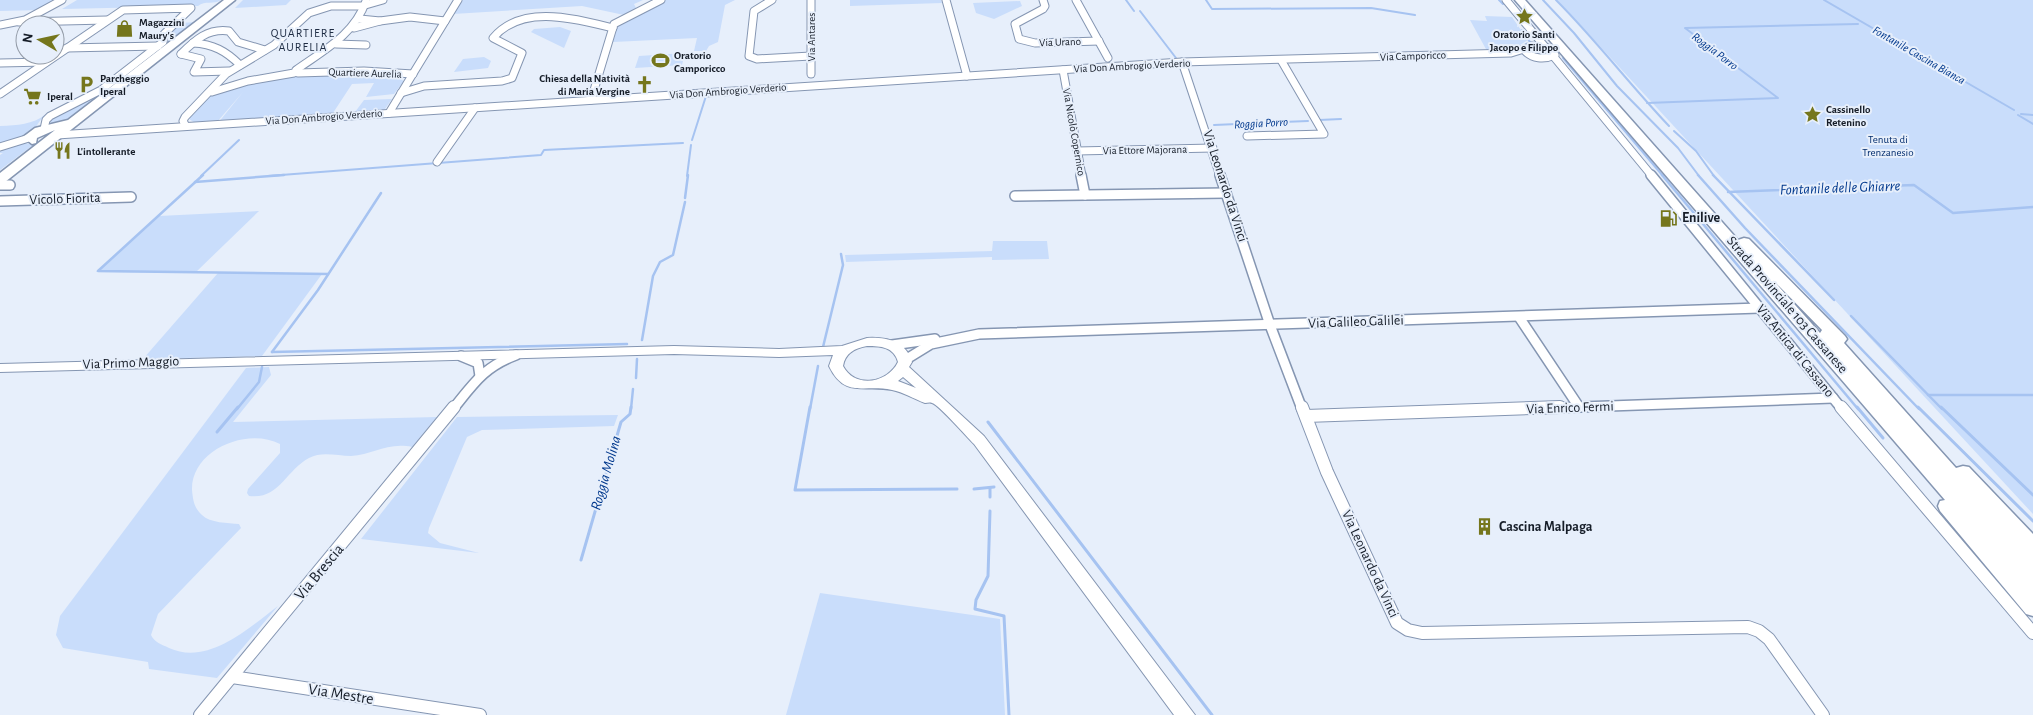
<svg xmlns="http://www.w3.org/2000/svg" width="2033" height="715" viewBox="0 0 2033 715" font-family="'Alegreya Sans',sans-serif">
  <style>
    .green { fill: #c9ddfb }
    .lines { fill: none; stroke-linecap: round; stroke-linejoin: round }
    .stream-far2 { stroke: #a6c3f1; stroke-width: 2 }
    .stream-far1 { stroke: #a6c3f1; stroke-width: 2.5 }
    .stream { stroke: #a6c3f1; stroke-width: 3 }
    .minor-far2-casing { stroke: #8596b2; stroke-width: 9 }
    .minor-far1-casing { stroke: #8596b2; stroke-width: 12 }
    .minor-casing { stroke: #8596b2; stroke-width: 14 }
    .secondary-casing { stroke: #8596b2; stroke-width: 2 }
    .primary-casing { stroke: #8596b2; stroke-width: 3 }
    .trunk-casing { stroke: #8596b2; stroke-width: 3 }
    .minor-far2 { stroke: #fff; stroke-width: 7 }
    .minor-far1 { stroke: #fff; stroke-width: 9 }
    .minor { stroke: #fff; stroke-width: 12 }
    .secondary { fill: #fff; fill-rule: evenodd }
    .primary { fill: #fff; fill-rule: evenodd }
    .trunk { fill: #fff; fill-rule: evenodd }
    .labels { text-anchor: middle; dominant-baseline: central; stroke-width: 4; stroke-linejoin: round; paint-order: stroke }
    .far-poi-label { font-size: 11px; font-weight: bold; fill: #161d28; stroke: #e7effb; text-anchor: start }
    .far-street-label { font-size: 11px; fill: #161d28; stroke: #e7effb }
    .far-park-label { font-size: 11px; fill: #022c6d; stroke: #e7effb }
    .far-neighbourhood-label { font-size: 12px; letter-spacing: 1px; fill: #1e2c43; stroke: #e7effb }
    .far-water-label { font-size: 12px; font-style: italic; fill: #00388d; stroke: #e7effb }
    .street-label { font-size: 14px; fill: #161d28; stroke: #e7effb }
    .poi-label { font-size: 14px; font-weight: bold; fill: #161d28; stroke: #e7effb; text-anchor: start }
    .water-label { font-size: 15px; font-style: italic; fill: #00388d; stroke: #e7effb }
    .near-street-label { font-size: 16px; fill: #161d28; stroke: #e7effb }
  </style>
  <rect width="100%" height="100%" fill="#e7effb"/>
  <g class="green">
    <polygon points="0,0 57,0 41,10 0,11"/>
    <path d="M77,0h144c-7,5 -16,0 -23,6l-136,3z"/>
    <polygon points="243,0 291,0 286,5 235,8"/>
    <polygon points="461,0 643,0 634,4 636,8 624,15 582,6 453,14"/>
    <polygon points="666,0 735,0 725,5 718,42 709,46 706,51 694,51 697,38 613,42 618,25 622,20"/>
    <polygon points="850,0 941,0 942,3 850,6"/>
    <polygon points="1557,0 2033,0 2033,514"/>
    <polygon points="1020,1 1022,6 994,19 976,13 973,3"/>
    <polygon points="1485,16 1512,17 1528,40 1512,50 1487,51 1470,20 1487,21"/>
    <polygon points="198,22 67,121 50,125 51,119 103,91 167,42 169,39 166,36 179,23"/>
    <polygon points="560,27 571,31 564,48 531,32 534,29"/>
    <polygon points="685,53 682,65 635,68 639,56"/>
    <polygon points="484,57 491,61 488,68 454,72 463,59"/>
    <path d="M310,74h79l15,7 -10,13 -28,3 8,-14 -22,1 -19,29 22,-1 9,-12 28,-1 -7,10 -4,2 -163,12 25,-31 -26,30 -22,1 -6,-4c20,-41 81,-40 121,-45z"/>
    <path d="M46,114c-5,5 -7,8 -10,13 -6,9 -26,14 -36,17v-18c18,-1 32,-1 46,-12z"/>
    <polygon points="25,143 33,145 0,170 0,155 3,153 0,153 0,148"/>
    <polygon points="259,211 195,273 96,272 159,216"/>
    <polygon points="993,241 1047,241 1049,259 992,260 992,257 846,262 845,255 992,251"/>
    <polygon points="218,273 322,274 262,356 143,359"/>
    <path d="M269,367l2,8 -38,47 204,-5 -25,30c-25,-5 -39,8 -61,9 -14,0 -29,-5 -42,2 -23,12 -30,42 -60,38l-2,-3 1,-4 32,-36v-9c-33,-17 -89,6 -88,46 1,10 2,18 10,25 8,8 26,8 37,9l2,4 -83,86 -7,21c4,8 10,9 18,13 39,18 80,-20 109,-42l-61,72 -68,-9 -1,-7 -85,-14 -7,-13 4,-19 186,-248z"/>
    <polygon points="618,415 614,426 482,430 467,437 429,528 428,533 440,543 479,553 361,539 457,417"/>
    <polygon points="820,593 1000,619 1005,715 786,715"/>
  </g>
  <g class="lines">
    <g class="stream-far2">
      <polyline points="1126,0 1134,11"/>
      <polyline points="1206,0 1212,9 1371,8 1415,15"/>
      <polyline points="1499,0 1503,4"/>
      <polyline points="1543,0 1574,33 1617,86 1678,148 1699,176"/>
      <path d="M1556,0c40,40 74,85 113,126"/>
      <polyline points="1824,0 2014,110"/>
      <polyline points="1140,11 1176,58"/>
      <polyline points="188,37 235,0"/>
      <polyline points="1517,49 1530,42 1522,30"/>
      <polyline points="1563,58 1663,176"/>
      <polyline points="1647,103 1778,98 1685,28 1858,24"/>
      <polyline points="2021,114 2033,115"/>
      <polyline points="2018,115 2033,124"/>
      <polyline points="1319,120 1341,119"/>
      <polyline points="1214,125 1308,121"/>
      <polyline points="1674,131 1696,151 1714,176"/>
      <polyline points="692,140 706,96"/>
      <polyline points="201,176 239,140"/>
      <polyline points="268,176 541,155 544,150 683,143"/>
      <polyline points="687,176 691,145"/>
    </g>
    <g class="stream-far1">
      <polyline points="203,175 98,271 328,274"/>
      <polyline points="1662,175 1858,409"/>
      <polyline points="1698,175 1745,228 1919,409"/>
      <polyline points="1713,175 1834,300"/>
      <polyline points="195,182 284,175"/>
      <polyline points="1728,192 1914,185 1953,213 2033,207"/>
      <polyline points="685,198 688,175"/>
      <polyline points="1851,316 1942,409"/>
      <polyline points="642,340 653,276 660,262 673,255 685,202"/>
      <polyline points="823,347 843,265 841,254"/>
      <polyline points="272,352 627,344"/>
      <polyline points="272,352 318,290 381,193"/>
      <polyline points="636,378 637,359"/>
      <polyline points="1928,395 2033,395"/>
      <polyline points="237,409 259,382 262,367"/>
      <polyline points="631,409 633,389"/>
      <polyline points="810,409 818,366"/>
    </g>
    <g class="stream">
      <polyline points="810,407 795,490 957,489"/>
      <polyline points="1857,407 1883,438"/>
      <polyline points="1918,407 2033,521"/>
      <polyline points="1941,407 2033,495"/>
      <polyline points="988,422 1212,715"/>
      <polyline points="217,432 238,407"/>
      <polyline points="990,488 990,497"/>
      <polyline points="974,489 994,487"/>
      <polyline points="990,511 988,576 976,600 975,609 1004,616 1009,715"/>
      <polyline points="581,560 621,422 630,414 631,407"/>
    </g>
    <defs>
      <g id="minor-far2">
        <polyline points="772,0 754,11 749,56 757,59 811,56"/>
        <polyline points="811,0 811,74"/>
        <polyline points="946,0 967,76"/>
        <polyline points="1043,0 1045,6 1043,9 1015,24 1019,39 1035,43 1099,41"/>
        <polyline points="1076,0 1108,58"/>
        <polyline points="1506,0 1546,48"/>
        <polyline points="380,21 410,17 445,21"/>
        <polyline points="19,22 107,20"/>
        <polyline points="0,25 25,20 62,0"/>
        <polyline points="354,28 380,21 360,19"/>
        <path d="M193,43c20,1 33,8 47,22"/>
        <polyline points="336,44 366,45"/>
        <path d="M1531,46l17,2 7,7c-11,5 -23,4 -31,-5z"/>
        <polyline points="67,48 158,46"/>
        <path d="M181,54c14,-14 27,-26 48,-23l9,11 27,8"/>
        <polyline points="181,54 201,59 194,72 229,71"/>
        <polyline points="1554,57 1652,176"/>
        <polyline points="1182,62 1220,176"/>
        <polyline points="0,63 46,62"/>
        <path d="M296,70c28,-20 58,-35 70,-69"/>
        <polyline points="1063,70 1082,176"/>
        <polyline points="298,73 364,71 413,74"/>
        <polyline points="212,92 248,81 294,73"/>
        <path d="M401,93l23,-7 78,-5 10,-3 10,-25 -29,-15c29,-35 83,-19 120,-10"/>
        <polyline points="0,94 123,10 191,8 164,34 163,42 101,90 50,116 46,120 44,129"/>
        <polyline points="591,100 614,24 661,0"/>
        <polyline points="389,113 458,0"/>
        <polyline points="186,126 183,121 185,117 226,74 274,45 309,13 331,6 362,6 383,0"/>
        <polyline points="57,135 1182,62 1511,53 1524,49"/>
        <polyline points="1247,136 1324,134 1281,60"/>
        <polyline points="0,147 29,138"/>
        <polyline points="1077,151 1213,148"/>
        <polyline points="437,162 475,108"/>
      </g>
      <g id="minor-far1">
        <polyline points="1081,175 1085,195"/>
        <polyline points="1220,175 1270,325 1302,409"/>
        <polyline points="1651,175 1842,409"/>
        <polyline points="0,185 10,185"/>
        <polyline points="1015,196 1226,193"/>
        <polyline points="0,201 131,197"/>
        <polyline points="1519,317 1579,407"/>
        <polyline points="892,345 935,339"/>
        <polyline points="461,356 478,363 480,376"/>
        <polyline points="905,360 931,344 979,334 1760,308"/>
        <path d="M453,409c21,-26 31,-42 63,-54"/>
        <polyline points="1524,409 1833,398"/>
      </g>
      <g id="minor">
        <polyline points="1302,407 1327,472 1397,623 1408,630 1422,633 1748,627 1759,631 1769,639 1823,715"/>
        <polyline points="1841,407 2033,633"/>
        <polyline points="1306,416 1560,407"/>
        <polyline points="232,677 480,715"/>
        <polyline points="200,715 454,407"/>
      </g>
      <path id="secondary" d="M867,338c19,-1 39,3 45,24l-3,5 75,69 211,279h-21l-200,-271c-7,-7 -36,-40 -42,-41 -2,-1 -5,0 -7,0 -11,-4 -22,-11 -33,-13 -28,-6 -47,9 -63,-24l4,-11 -54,2 -105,-3 -674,18v-8l674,-18 105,3 63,-3zM867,346c14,0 27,1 31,16 -10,21 -43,27 -55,4 2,-13 12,-18 24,-20zM903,377l13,11 -18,-7z"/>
      <polygon id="primary" points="224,0 235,0 5,182 0,183 0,173 55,130 37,138 36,143 32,144 23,137 35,128 68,120"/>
      <path id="trunk" d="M1515,0h10l213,240 6,-2 5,1 96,97 2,3 -3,4 112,125 7,-2 6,1 64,67v82l-7,-2 -86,-103 -2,-5 2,-5 5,-1zM1773,280l49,50 -2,3z"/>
    </defs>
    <use href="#minor-far2" class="minor-far2-casing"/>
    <use href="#minor-far1" class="minor-far1-casing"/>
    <use href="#minor" class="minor-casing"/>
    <use href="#secondary" class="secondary-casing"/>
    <use href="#primary" class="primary-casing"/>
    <use href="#trunk" class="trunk-casing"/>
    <use href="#minor-far2" class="minor-far2"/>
    <use href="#minor-far1" class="minor-far1"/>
    <use href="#minor" class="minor"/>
    <use href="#secondary" class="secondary"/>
    <use href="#primary" class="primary"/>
    <use href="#trunk" class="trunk"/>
  </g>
  <defs>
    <symbol id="sight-bare" viewBox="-9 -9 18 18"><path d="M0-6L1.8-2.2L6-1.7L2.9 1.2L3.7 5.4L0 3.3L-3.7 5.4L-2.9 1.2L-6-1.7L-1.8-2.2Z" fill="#75761c" stroke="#e7effb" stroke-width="2.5" paint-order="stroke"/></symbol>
    <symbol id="shop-bare" viewBox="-9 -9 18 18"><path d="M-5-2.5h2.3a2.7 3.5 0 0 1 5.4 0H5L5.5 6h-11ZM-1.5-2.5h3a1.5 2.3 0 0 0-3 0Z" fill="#75761c" stroke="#e7effb" stroke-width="2.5" paint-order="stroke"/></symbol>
    <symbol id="stadium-bare" viewBox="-9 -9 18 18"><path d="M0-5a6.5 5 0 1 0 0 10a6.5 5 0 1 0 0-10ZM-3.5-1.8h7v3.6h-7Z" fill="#75761c" stroke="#e7effb" stroke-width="2.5" paint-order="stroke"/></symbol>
    <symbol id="parking-bare" viewBox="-9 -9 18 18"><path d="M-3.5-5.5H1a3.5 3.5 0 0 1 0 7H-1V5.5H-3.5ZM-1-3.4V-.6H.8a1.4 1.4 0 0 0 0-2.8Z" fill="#75761c" stroke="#e7effb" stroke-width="2.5" paint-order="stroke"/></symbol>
    <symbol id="church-bare" viewBox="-9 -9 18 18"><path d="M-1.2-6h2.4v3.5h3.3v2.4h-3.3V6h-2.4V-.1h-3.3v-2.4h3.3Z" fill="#75761c" stroke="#e7effb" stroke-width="2.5" paint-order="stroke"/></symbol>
    <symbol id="supermarket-bare" viewBox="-9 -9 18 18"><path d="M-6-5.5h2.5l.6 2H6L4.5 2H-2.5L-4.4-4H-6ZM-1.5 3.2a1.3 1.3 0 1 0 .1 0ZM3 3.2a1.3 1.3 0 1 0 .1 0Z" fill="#75761c" stroke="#e7effb" stroke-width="2.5" paint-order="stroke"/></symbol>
    <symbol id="restaurant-bare" viewBox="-9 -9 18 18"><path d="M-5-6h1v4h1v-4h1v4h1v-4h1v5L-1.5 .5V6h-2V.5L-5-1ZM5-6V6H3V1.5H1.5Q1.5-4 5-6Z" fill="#75761c" stroke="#e7effb" stroke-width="2.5" paint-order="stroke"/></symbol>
    <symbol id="fuel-bare" viewBox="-9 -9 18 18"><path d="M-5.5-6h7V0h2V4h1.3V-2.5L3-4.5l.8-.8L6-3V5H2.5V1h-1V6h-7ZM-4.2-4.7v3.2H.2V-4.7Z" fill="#75761c" stroke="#e7effb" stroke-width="2.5" paint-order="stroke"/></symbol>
    <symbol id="building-bare" viewBox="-9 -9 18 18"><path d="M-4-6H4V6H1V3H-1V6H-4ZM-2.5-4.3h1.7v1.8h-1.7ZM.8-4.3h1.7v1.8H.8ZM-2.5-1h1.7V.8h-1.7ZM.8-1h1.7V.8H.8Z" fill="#75761c" stroke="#e7effb" stroke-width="2.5" paint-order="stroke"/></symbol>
  </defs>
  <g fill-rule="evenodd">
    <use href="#sight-bare" x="1512" y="4" width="25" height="25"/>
    <use href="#shop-bare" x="112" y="16" width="25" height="25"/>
    <use href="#stadium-bare" x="648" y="48" width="25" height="25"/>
    <use href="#parking-bare" x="74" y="72" width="25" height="25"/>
    <use href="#church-bare" x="632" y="72" width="25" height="25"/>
    <use href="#supermarket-bare" x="20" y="84" width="25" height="25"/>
    <use href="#sight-bare" x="1800" y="102" width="25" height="25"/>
    <use href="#restaurant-bare" x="50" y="138" width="25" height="25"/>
    <use href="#fuel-bare" x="1656" y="206" width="25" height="25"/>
    <use href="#building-bare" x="1472" y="514" width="25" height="25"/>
  </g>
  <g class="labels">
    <g class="far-poi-label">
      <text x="139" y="22">Magazzini<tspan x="139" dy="13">Maury's</tspan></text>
      <text x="1524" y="34" text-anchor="middle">Oratorio Santi<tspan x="1524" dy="13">Jacopo e Filippo</tspan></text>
      <text x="674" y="55">Oratorio<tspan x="674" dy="13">Camporicco</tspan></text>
      <text x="100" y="78">Parcheggio<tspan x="100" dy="13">Iperal</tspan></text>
      <text x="630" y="78" text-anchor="end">Chiesa della Natività<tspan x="630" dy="13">di Maria Vergine</tspan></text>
      <text x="47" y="96">Iperal</text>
      <text x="1826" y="109">Cassinello<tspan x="1826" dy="13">Retenino</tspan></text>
      <text x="77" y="151">L'intollerante</text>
    </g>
    <g class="far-street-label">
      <text transform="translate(811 37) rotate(-90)">Via Antares</text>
      <text transform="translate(1060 42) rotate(-2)">Via Urano</text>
      <text transform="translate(1413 56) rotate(-2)">Via Camporicco</text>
      <text transform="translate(1132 66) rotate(-3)">Via Don Ambrogio Verderio</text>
      <text transform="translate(365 73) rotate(2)">Quartiere Aurelia</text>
      <text transform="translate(728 91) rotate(-4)">Via Don Ambrogio Verderio</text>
      <text transform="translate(324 117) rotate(-4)">Via Don Ambrogio Verderio</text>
      <text transform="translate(1074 132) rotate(80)">Via Nicolò Copernico</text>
      <text transform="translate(1145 150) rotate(-1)">Via Ettore Majorana</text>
    </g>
    <g class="far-park-label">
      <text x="1888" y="139">Tenuta di<tspan x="1888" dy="13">Trenzanesio</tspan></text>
    </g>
    <g class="far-neighbourhood-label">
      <text x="303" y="33">QUARTIERE<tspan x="303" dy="14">AURELIA</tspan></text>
    </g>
    <g class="far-water-label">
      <text transform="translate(1715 51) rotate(37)">Roggia Porro</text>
      <text transform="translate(1919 55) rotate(30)">Fontanile Cascina Bianca</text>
      <text transform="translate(1261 123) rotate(-3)">Roggia Porro</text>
    </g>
    <g class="street-label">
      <text transform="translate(1225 186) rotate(72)">Via Leonardo da Vinci</text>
      <text transform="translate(65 199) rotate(-2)">Vicolo Fiorita</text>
      <text transform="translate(1787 305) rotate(49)">Strada Provinciale 103 Cassanese</text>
      <text transform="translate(1356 322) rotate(-2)">Via Galileo Galilei</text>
      <text transform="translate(1795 351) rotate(51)">Via Antica di Cassano</text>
      <text transform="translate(131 363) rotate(-2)">Via Primo Maggio</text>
      <text transform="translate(1570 408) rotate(-2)">Via Enrico Fermi</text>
      <text transform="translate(1370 564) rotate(65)">Via Leonardo da Vinci</text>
    </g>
    <g class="poi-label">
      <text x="1682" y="218">Enilive</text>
      <text x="1499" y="527">Cascina Malpaga</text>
    </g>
    <g class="water-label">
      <text transform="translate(1840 188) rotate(-2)">Fontanile delle Ghiarre</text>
      <text transform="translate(606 473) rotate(-74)">Roggia Molina</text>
    </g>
    <g class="near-street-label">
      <text transform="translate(319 572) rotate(-50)">Via Brescia</text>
      <text transform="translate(341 694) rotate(9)">Via Mestre</text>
    </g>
  </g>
  <g transform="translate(40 40) rotate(279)"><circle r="24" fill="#e7effb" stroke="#939ba7"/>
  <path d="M0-4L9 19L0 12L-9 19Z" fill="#75761c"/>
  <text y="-8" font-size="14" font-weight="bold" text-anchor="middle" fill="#161d28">N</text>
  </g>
</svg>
